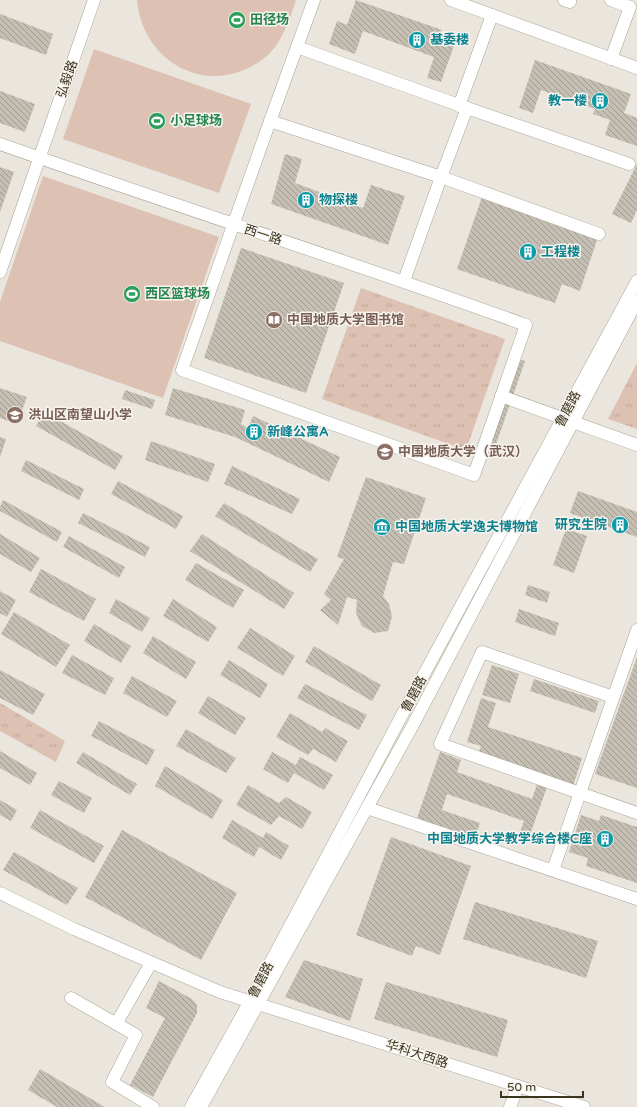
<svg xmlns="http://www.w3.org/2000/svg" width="637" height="1107" viewBox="0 0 637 1107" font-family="'Varela Round','Noto Sans SC',sans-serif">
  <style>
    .grass { fill: url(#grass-tufts) }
    .pitch { fill: #ddc2b4 }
    .building { fill: url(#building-back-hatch) }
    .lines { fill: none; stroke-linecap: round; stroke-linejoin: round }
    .street-casing { stroke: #aba698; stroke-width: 13 }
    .secondary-casing { stroke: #aea793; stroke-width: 13 }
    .street { stroke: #fff; stroke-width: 12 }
    .secondary { stroke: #fff; stroke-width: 12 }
    .labels { text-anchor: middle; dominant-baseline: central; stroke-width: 3; stroke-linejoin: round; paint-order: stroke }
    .leisure-label { font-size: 13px; font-weight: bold; fill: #27864d; stroke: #f7f3ee; text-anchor: start }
    .culture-label { font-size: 13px; font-weight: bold; fill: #0d838f; stroke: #f7f3ee; text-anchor: start }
    .street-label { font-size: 13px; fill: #3b351e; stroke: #f7f3ee }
    .education-label { font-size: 13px; font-weight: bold; fill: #785e54; stroke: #f7f3ee; text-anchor: start }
  </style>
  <defs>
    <pattern id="grass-tufts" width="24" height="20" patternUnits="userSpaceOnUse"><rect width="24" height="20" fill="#ddc2b4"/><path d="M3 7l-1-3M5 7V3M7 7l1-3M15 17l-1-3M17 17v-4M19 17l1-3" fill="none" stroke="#bfa79a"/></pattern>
    <pattern id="building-back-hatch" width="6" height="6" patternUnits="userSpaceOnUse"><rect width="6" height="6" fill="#c5bfb3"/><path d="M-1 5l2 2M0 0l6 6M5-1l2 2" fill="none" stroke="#a19c91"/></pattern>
  </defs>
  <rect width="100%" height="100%" fill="#eae5dd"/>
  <g class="grass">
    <polygon points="361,288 505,339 466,450 322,399"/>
    <polygon points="637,363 637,429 608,419"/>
    <polygon points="0,703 65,741 56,762 0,731"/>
  </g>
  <g class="pitch">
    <path d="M137,0h159c-6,18 -13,40 -27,54 -52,47 -126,14 -132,-54z"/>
    <polygon points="94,49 251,104 219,193 63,139"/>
    <polygon points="43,176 219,237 163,398 0,341 0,302"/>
  </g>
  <g class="building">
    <polygon points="356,0 442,30 439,37 455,43 441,82 427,78 434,57 363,31 355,54 329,44 337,21 347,25"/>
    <polygon points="0,14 53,34 46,55 0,38"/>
    <polygon points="535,60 631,94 624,113 637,118 637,146 605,135 610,120 593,114 595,109 541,90 533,113 519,108"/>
    <polygon points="0,91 35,104 25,132 0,123"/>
    <polygon points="285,154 302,159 295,183 363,208 371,185 405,196 388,245 271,204"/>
    <polygon points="637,164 637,210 631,223 612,214"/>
    <polygon points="0,167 14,172 0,212"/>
    <polygon points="483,194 599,234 580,291 562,284 555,303 457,269"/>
    <polygon points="241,248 344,283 306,393 204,358"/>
    <polygon points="514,358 525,361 495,447 485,443"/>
    <polygon points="0,388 27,397 17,424 0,418"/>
    <polygon points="173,388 245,410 241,424 248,428 253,416 340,457 329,482 235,437 165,415"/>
    <polygon points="125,390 155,400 152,409 122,399"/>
    <polygon points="44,412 123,456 115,470 36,426"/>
    <polygon points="0,437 6,439 0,457"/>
    <polygon points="151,441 215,464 208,482 145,460"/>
    <polygon points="26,460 84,489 79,500 21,471"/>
    <polygon points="232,466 300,499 292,514 224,484"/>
    <polygon points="366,477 426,498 404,564 393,562 383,596 389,604 392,617 388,631 374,633 362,626 356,613 357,600 347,597 338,625 320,610 331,600 324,594 344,559 337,557"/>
    <polygon points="118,481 183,516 176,529 111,494"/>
    <polygon points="578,491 637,512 637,537 570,513"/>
    <polygon points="3,500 62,532 57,542 0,511 0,507"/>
    <polygon points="224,503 318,559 310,572 215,516"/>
    <polygon points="83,513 150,547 145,557 78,523"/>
    <polygon points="566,529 587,536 574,573 553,565"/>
    <polygon points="0,534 40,558 31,572 0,554"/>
    <polygon points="202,534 294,593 284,609 190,551"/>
    <polygon points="69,536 125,567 119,578 63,547"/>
    <polygon points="196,563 244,590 233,608 185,580"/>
    <polygon points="41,569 96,599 84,621 29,592"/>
    <polygon points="528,585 550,592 547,603 525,595"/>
    <polygon points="0,591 16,600 7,617 0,613"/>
    <polygon points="116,599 150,618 142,632 109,613"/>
    <polygon points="173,599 217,627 208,642 163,616"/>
    <polygon points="519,609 559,623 555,636 515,622"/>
    <polygon points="14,612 70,645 56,667 1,634"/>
    <polygon points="94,624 131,646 121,663 84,641"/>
    <polygon points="250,628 295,656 283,676 237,648"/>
    <polygon points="153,636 196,662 186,679 143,653"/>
    <polygon points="314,646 381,685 372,701 305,662"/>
    <polygon points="72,655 114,678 105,695 62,673"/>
    <polygon points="637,657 637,788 595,774"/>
    <polygon points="229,660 268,684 260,698 220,675"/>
    <polygon points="492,665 519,674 510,703 482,695"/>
    <polygon points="0,670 45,694 33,715 0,698"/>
    <polygon points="132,676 177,701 167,717 123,693"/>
    <polygon points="534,679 599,701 595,713 530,691"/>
    <polygon points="305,684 367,715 359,730 297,698"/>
    <polygon points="208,696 246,718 235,735 198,713"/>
    <polygon points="481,698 496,703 488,727 582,758 573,786 478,754 481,746 467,742"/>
    <polygon points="290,713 322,732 325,728 348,741 336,762 313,749 308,755 276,737"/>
    <polygon points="99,721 155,750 147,765 91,736"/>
    <polygon points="186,729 236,758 226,773 176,746"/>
    <polygon points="0,751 37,773 30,785 0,768"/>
    <polygon points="83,752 137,784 130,795 76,763"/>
    <polygon points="272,752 296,765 300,757 333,775 324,790 294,773 288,783 263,769"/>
    <polygon points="440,752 461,760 457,772 532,799 537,784 547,787 527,843 517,840 524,821 447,794 442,810 480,823 475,838 417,818"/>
    <polygon points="165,766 223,800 212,819 155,786"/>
    <polygon points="59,781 92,798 84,813 51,795"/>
    <polygon points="248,785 279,803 286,797 312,812 302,829 279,816 271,825 236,805"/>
    <polygon points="0,800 17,810 11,821 0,815"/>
    <polygon points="40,810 104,846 94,863 30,828"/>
    <polygon points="581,815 599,821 601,815 637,827 637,883 586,866 588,858 569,852"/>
    <polygon points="232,820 263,838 266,832 289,846 281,860 259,847 254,857 222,838"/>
    <polygon points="122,830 237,893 201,960 85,897"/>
    <polygon points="391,837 471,866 440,955 416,946 412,956 356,935"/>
    <polygon points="14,852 78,888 67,905 3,870"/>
    <polygon points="475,902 598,941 586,978 463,939"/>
    <polygon points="304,960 363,979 350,1021 285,997"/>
    <polygon points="159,981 192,999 197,1005 197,1013 153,1097 130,1085 165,1018 146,1008"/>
    <polygon points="386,982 508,1020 497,1057 374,1019"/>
    <polygon points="40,1069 105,1107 57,1107 28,1090"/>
  </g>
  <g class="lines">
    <defs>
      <g id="street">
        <polyline points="451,0 637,68"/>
        <polyline points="564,0 570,2 570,0"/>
        <polyline points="611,0 630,7 611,59"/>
        <polyline points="297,47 467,108 441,177 599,234"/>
        <polyline points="459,106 492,15"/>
        <polyline points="467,108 629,164"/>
        <polyline points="270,121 441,177 404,281"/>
        <path d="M0,144c175,62 352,118 526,181l-52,150 -292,-105c43,-124 87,-247 132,-370"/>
        <polyline points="0,272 94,0"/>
        <polyline points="501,396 637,445"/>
        <polyline points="613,697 482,652 440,744 637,813"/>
        <polyline points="367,808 637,899"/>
        <polyline points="553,870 637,630"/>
        <polyline points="0,893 74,929 220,992 584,1107"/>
        <polyline points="71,998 136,1035 112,1082 153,1107"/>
        <polyline points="116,1024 151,963"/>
        <polyline points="510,1107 518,1086"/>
      </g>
      <g id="secondary">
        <polyline points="191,1107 250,1001 410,700 637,281"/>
        <polyline points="201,1107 414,723 637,301"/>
      </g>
    </defs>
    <use href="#street" class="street-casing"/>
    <use href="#secondary" class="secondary-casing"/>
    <use href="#street" class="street"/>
    <use href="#secondary" class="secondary"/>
  </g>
  <defs>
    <symbol id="stadium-disc" viewBox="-11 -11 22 22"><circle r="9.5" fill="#2e9e5b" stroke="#f7f3ee"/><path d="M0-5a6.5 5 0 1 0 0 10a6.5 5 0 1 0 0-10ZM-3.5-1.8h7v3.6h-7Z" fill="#fff"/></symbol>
    <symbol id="building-disc" viewBox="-11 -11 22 22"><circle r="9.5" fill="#0f9aa8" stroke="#f7f3ee"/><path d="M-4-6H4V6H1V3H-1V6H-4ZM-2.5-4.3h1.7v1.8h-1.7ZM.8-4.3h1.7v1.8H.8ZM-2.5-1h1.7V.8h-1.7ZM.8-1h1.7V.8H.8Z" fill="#fff"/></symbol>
    <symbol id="library-disc" viewBox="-11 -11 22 22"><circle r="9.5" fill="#8d6e63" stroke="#f7f3ee"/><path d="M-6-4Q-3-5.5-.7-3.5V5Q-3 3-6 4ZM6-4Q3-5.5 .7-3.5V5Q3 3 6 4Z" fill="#fff"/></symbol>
    <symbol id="school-disc" viewBox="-11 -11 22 22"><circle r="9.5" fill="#8d6e63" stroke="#f7f3ee"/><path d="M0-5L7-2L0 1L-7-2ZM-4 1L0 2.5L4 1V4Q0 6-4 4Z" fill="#fff"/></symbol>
    <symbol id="university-disc" viewBox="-11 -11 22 22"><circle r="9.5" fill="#8d6e63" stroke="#f7f3ee"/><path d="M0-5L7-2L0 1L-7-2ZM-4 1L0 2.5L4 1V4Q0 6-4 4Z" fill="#fff"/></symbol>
    <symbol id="museum-disc" viewBox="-11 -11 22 22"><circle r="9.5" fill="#0f9aa8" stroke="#f7f3ee"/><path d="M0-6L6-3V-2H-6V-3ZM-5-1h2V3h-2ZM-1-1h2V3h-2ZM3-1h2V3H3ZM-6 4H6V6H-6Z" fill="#fff"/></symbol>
  </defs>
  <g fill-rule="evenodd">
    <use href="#stadium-disc" x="227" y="10" width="20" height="20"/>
    <use href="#building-disc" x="407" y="30" width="20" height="20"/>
    <use href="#building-disc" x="590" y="91" width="20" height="20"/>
    <use href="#stadium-disc" x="147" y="111" width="20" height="20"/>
    <use href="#building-disc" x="296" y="190" width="20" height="20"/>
    <use href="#building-disc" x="518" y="242" width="20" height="20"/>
    <use href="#stadium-disc" x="122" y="284" width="20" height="20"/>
    <use href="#library-disc" x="264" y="310" width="20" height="20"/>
    <use href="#school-disc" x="5" y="405" width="20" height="20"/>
    <use href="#building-disc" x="244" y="422" width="20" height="20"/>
    <use href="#university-disc" x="375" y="442" width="20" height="20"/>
    <use href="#building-disc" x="610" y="515" width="20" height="20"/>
    <use href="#museum-disc" x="372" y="517" width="20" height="20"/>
    <use href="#building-disc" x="595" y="829" width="20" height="20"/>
  </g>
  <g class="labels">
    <g class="leisure-label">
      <text x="250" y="20">田径场</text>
      <text x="170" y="121">小足球场</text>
      <text x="145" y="294">西区篮球场</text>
    </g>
    <g class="culture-label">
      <text x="430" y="40">基委楼</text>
      <text x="587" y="101" text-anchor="end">教一楼</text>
      <text x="319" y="200">物探楼</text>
      <text x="541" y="252">工程楼</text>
      <text x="267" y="432">新峰公寓A</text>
      <text x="607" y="525" text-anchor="end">研究生院</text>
      <text x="395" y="527">中国地质大学逸夫博物馆</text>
      <text x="592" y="839" text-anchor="end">中国地质大学教学综合楼C座</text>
    </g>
    <g class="street-label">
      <text transform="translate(67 79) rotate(-71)">弘毅路</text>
      <text transform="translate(263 235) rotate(18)">西一路</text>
      <text transform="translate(568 409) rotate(-62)">鲁磨路</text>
      <text transform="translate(414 694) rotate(-62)">鲁磨路</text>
      <text transform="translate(261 980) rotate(-62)">鲁磨路</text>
      <text transform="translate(417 1054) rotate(18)">华科大西路</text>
    </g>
    <g class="education-label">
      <text x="287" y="320">中国地质大学图书馆</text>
      <text x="28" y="415">洪山区南望山小学</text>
      <text x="398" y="452">中国地质大学（武汉）</text>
    </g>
  </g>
  <path d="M501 1091v6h82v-6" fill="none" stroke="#3b351e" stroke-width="2"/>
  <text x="507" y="1091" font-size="12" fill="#3b351e" stroke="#f7f3ee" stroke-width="3" paint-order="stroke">50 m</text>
</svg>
